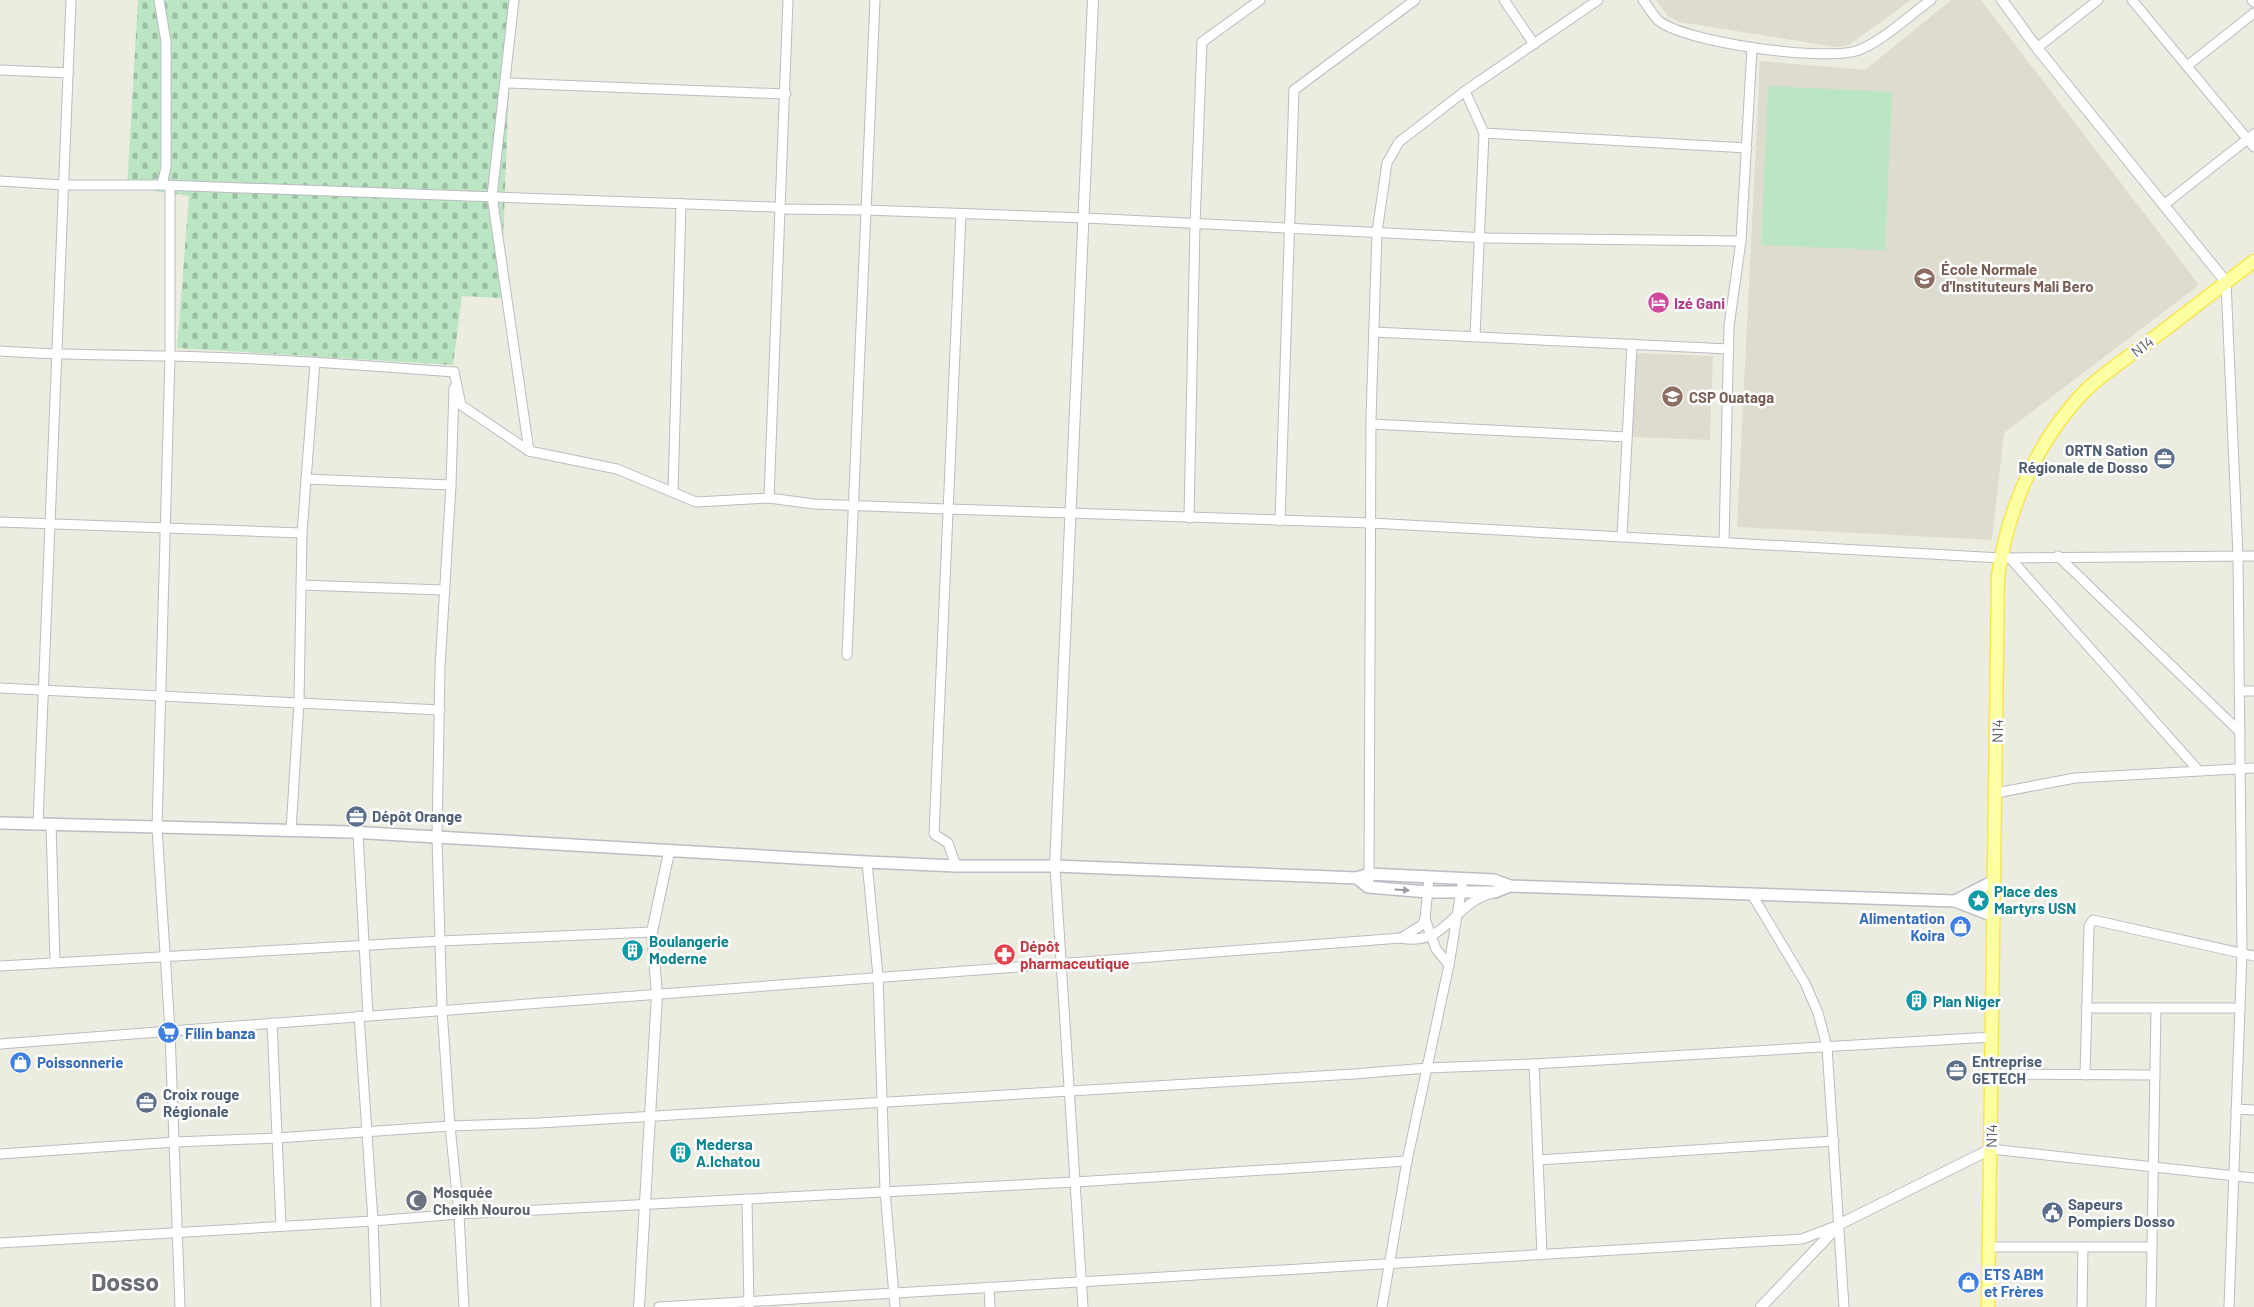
<svg xmlns="http://www.w3.org/2000/svg" width="2254" height="1307" viewBox="0 0 2254 1307" font-family="Barlow,sans-serif">
  <style>
    .education { fill: #dddccf }
    .cemetery { fill: url(#cemetery-stones) }
    .garden { fill: #bbe6c3 }
    .lines { fill: none; stroke-linecap: round; stroke-linejoin: round }
    .minor-casing { stroke: #bbbcc3; stroke-width: 11 }
    .tertiary-casing { stroke: #bbbcc3; stroke-width: 12 }
    .secondary-casing { stroke: #bbbdc5; stroke-width: 14 }
    .primary-casing { stroke: #f7e74f; stroke-width: 15 }
    .minor { stroke: #fff; stroke-width: 9 }
    .tertiary { stroke: #fff; stroke-width: 10 }
    .secondary { stroke: #fff; stroke-width: 11 }
    .primary { stroke: #fdffa3; stroke-width: 12 }
    .oneway { fill: #9b9da1 }
    .labels { text-anchor: middle; dominant-baseline: central; stroke-width: 5; stroke-linejoin: round; paint-order: stroke }
    .education-label { font-size: 15px; font-weight: bold; fill: #785e54; stroke: #fff; text-anchor: start }
    .hotel-label { font-size: 15px; font-weight: bold; fill: #b23c85; stroke: #fff; text-anchor: start }
    .street-label { font-size: 15px; fill: #595b62; stroke: #fff }
    .service-label { font-size: 15px; font-weight: bold; fill: #4e5e75; stroke: #fff; text-anchor: start }
    .culture-label { font-size: 15px; font-weight: bold; fill: #0d838f; stroke: #fff; text-anchor: start }
    .shop-label { font-size: 15px; font-weight: bold; fill: #366cbe; stroke: #fff; text-anchor: start }
    .health-label { font-size: 15px; font-weight: bold; fill: #be3a42; stroke: #fff; text-anchor: start }
    .worship-label { font-size: 15px; font-weight: bold; fill: #5b616d; stroke: #fff; text-anchor: start }
    .town-label { font-size: 25px; font-weight: bold; fill: #6a6d74; stroke: #fff }
  </style>
  <defs>
    <pattern id="cemetery-stones" width="16" height="16" patternUnits="userSpaceOnUse" patternTransform="scale(1.25)"><rect width="16" height="16" fill="#bbe6c3"/><path d="M2 7V4a2 2 0 0 1 4 0v3zM10 15v-3a2 2 0 0 1 4 0v3z" fill="#9bbda2"/></pattern>
  </defs>
  <rect width="100%" height="100%" fill="#edece0"/>
  <g class="education">
    <polygon points="1656,0 1911,0 1849,45 1836,47 1679,22 1668,16"/>
    <polygon points="1951,0 1981,0 2199,285 2004,433 1992,540 1737,527 1760,61 1865,70"/>
    <polygon points="1636,353 1713,356 1710,440 1632,437"/>
  </g>
  <polygon class="cemetery" points="138,0 512,0 501,298 462,296 453,365 177,348 189,196 127,187"/>
  <polygon class="garden" points="1768,86 1892,92 1885,250 1761,245"/>
  <g class="lines">
    <defs>
      <g id="minor">
        <polyline points="159,0 166,42 166,167 162,185"/>
        <polyline points="514,0 492,196 529,451"/>
        <polyline points="1504,0 1534,44"/>
        <path d="M1643,0c5,6 10,16 16,21 29,22 162,40 197,30 22,-6 55,-37 75,-51"/>
        <polyline points="2132,0 2254,147"/>
        <polyline points="2252,0 2254,2"/>
        <polyline points="2037,48 2098,0"/>
        <polyline points="2187,66 2254,13"/>
        <polyline points="0,70 68,73"/>
        <polyline points="505,83 786,94"/>
        <polyline points="1465,91 1484,133 1747,148"/>
        <polyline points="0,181 63,185 162,185 774,207 781,209 866,210 1085,218 1488,238 1741,241"/>
        <polyline points="170,186 170,356 157,828 170,1031 180,1307"/>
        <polyline points="2165,204 2254,134"/>
        <polyline points="2226,282 2238,556 2242,952 2229,1307"/>
        <polyline points="1374,332 1729,349"/>
        <polyline points="1475,336 1484,133"/>
        <path d="M0,351c57,4 113,4 170,5 95,2 190,9 284,16"/>
        <polyline points="454,372 461,405 529,451 617,469 696,502 769,498 814,504 947,509 1371,523 2001,558 2254,556"/>
        <polyline points="454,388 451,485 440,667 437,838 442,1009 450,1126 459,1214 464,1307"/>
        <polyline points="1371,424 1627,437"/>
        <polyline points="306,479 451,485"/>
        <polyline points="673,492 681,204"/>
        <polyline points="769,498 788,0"/>
        <polyline points="1189,518 1195,224 1202,42 1260,0"/>
        <polyline points="1280,521 1294,90 1415,0"/>
        <polyline points="0,522 302,533"/>
        <polyline points="1622,537 1632,344"/>
        <polyline points="1724,542 1729,326 1741,241 1752,48"/>
        <polyline points="2058,556 2240,732"/>
        <polyline points="2010,558 2198,770"/>
        <polyline points="301,585 444,590"/>
        <polyline points="847,655 875,0"/>
        <polyline points="0,688 440,710"/>
        <polyline points="2239,691 2254,691"/>
        <polyline points="1996,793 2075,778 2254,768"/>
        <polyline points="38,824 71,0"/>
        <polyline points="51,824 55,962"/>
        <polyline points="291,831 299,702 302,533 315,362"/>
        <polyline points="358,833 368,1016"/>
        <polyline points="867,862 878,976 885,1191 895,1307"/>
        <polyline points="956,866 948,843 934,834 961,214"/>
        <polyline points="1055,866 1083,1307"/>
        <polyline points="1369,880 1371,418 1377,232 1387,163 1399,142 1465,91 1598,0"/>
        <polyline points="1751,893 1805,983 1818,1013 1827,1047 1844,1307"/>
        <polyline points="1425,919 1436,949 1449,965"/>
        <polyline points="1401,938 1422,925 1425,919 1429,878"/>
        <polyline points="0,966 441,941 652,932"/>
        <polyline points="2086,1008 2240,1008"/>
        <polyline points="359,1016 373,1221 376,1307"/>
        <polyline points="272,1023 281,1226"/>
        <path d="M0,1044l1401,-106c45,9 52,-34 89,-44"/>
        <polyline points="1534,1064 1542,1255"/>
        <polyline points="1992,1074 2155,1075"/>
        <polyline points="2085,1075 2089,926 2093,920 2254,956"/>
        <polyline points="2236,1109 2254,1110"/>
        <polyline points="1991,1149 2254,1178"/>
        <polyline points="0,1154 175,1142 277,1138 450,1126 539,1123 1354,1074 1427,1068 1534,1064 1992,1037"/>
        <polyline points="1538,1160 1834,1141"/>
        <polyline points="747,1199 749,1307"/>
        <polyline points="0,1243 373,1221 459,1214 1075,1182 1407,1161"/>
        <polyline points="1989,1247 2152,1247"/>
        <polyline points="989,1287 990,1307"/>
        <polyline points="659,1307 1802,1239 1839,1225"/>
        <polyline points="1382,1307 1407,1161 1449,965 1463,879"/>
        <polyline points="2082,1307 2083,1247"/>
        <polyline points="2151,1307 2156,1008"/>
      </g>
      <g id="tertiary">
        <polyline points="2002,0 2037,48 2226,282"/>
        <polyline points="1055,866 1093,0"/>
        <polyline points="639,1307 657,995 652,932 669,852"/>
        <polyline points="1761,1307 1840,1224 1991,1149"/>
      </g>
      <g id="secondary">
        <polyline points="0,823 350,832 867,862 956,866 1055,866 1357,878 1369,874 1494,880 1510,886 1955,901 1994,916"/>
        <polyline points="1357,878 1368,887 1428,892 1495,892 1510,886"/>
        <polyline points="1955,901 1994,881"/>
      </g>
      <path id="primary" d="M1988,1307l10,-731c10,-68 38,-133 85,-183 18,-18 42,-34 63,-49 36,-28 72,-55 108,-83"/>
    </defs>
    <use href="#minor" class="minor-casing"/>
    <use href="#tertiary" class="tertiary-casing"/>
    <use href="#secondary" class="secondary-casing"/>
    <use href="#primary" class="primary-casing"/>
    <use href="#minor" class="minor"/>
    <use href="#tertiary" class="tertiary"/>
    <use href="#secondary" class="secondary"/>
    <use href="#primary" class="primary"/>
  </g>
  <defs><path id="oneway-solid" d="M-6-.8H1V-3.2L6.5 0L1 3.2V.8H-6Z" transform="scale(1.25)"/></defs>
  <use class="oneway" href="#oneway-solid" transform="translate(1402 890) rotate(4)"/>
  <defs>
    <symbol id="university-disc" viewBox="-11 -11 22 22"><circle r="9.5" fill="#8d6e63" stroke="#fff"/><path d="M0-5L7-2L0 1L-7-2ZM-4 1L0 2.5L4 1V4Q0 6-4 4Z" fill="#fff"/></symbol>
    <symbol id="hotel-disc" viewBox="-11 -11 22 22"><circle r="9.5" fill="#d1479c" stroke="#fff"/><path d="M-6-4.5h1.5V1H6V5H4.5V3h-9V5H-6ZM-4 0a1.8 1.8 0 1 1 3.6 0ZM.5 0V-2.5h3Q6-2.5 6 0Z" fill="#fff"/></symbol>
    <symbol id="school-disc" viewBox="-11 -11 22 22"><circle r="9.5" fill="#8d6e63" stroke="#fff"/><path d="M0-5L7-2L0 1L-7-2ZM-4 1L0 2.5L4 1V4Q0 6-4 4Z" fill="#fff"/></symbol>
    <symbol id="office-disc" viewBox="-11 -11 22 22"><circle r="9.5" fill="#5c6f8a" stroke="#fff"/><path d="M-6-3h4V-5.5h4V-3h4V5H-6ZM-1-4.5V-3h2v-1.5ZM-6 0V1H6V0Z" fill="#fff"/></symbol>
    <symbol id="sight-disc" viewBox="-11 -11 22 22"><circle r="9.5" fill="#0f9aa8" stroke="#fff"/><path d="M0-6L1.8-2.2L6-1.7L2.9 1.2L3.7 5.4L0 3.3L-3.7 5.4L-2.9 1.2L-6-1.7L-1.8-2.2Z" fill="#fff"/></symbol>
    <symbol id="shop-disc" viewBox="-11 -11 22 22"><circle r="9.5" fill="#3f7fe0" stroke="#fff"/><path d="M-5-2.5h2.3a2.7 3.5 0 0 1 5.4 0H5L5.5 6h-11ZM-1.5-2.5h3a1.5 2.3 0 0 0-3 0Z" fill="#fff"/></symbol>
    <symbol id="building-disc" viewBox="-11 -11 22 22"><circle r="9.5" fill="#0f9aa8" stroke="#fff"/><path d="M-4-6H4V6H1V3H-1V6H-4ZM-2.5-4.3h1.7v1.8h-1.7ZM.8-4.3h1.7v1.8H.8ZM-2.5-1h1.7V.8h-1.7ZM.8-1h1.7V.8H.8Z" fill="#fff"/></symbol>
    <symbol id="pharmacy-disc" viewBox="-11 -11 22 22"><circle r="9.5" fill="#e0444e" stroke="#fff"/><path d="M-2-6h4v4h4v4h-4v4h-4v-4h-4v-4h4Z" fill="#fff"/></symbol>
    <symbol id="supermarket-disc" viewBox="-11 -11 22 22"><circle r="9.5" fill="#3f7fe0" stroke="#fff"/><path d="M-6-5.5h2.5l.6 2H6L4.5 2H-2.5L-4.4-4H-6ZM-1.5 3.2a1.3 1.3 0 1 0 .1 0ZM3 3.2a1.3 1.3 0 1 0 .1 0Z" fill="#fff"/></symbol>
    <symbol id="mosque-disc" viewBox="-11 -11 22 22"><circle r="9.5" fill="#6b7280" stroke="#fff"/><path d="M3.5-4.9A6 6 0 1 0 3.5 4.9A5 5 0 1 1 3.5-4.9Z" fill="#fff"/></symbol>
    <symbol id="civic-disc" viewBox="-11 -11 22 22"><circle r="9.5" fill="#5c6f8a" stroke="#fff"/><path d="M-.6-6.5H3V-4.5H.6V-3L4-1V1h2V6H-6V1h2V-1L-.6-3ZM-1.2 2.5V6h2.4V2.5Z" fill="#fff"/></symbol>
  </defs>
  <g fill-rule="evenodd">
    <use href="#university-disc" x="1912" y="266" width="25" height="25"/>
    <use href="#hotel-disc" x="1646" y="290" width="25" height="25"/>
    <use href="#school-disc" x="1660" y="384" width="25" height="25"/>
    <use href="#office-disc" x="2152" y="446" width="25" height="25"/>
    <use href="#office-disc" x="344" y="804" width="25" height="25"/>
    <use href="#sight-disc" x="1966" y="888" width="25" height="25"/>
    <use href="#shop-disc" x="1948" y="914" width="25" height="25"/>
    <use href="#building-disc" x="620" y="938" width="25" height="25"/>
    <use href="#pharmacy-disc" x="992" y="942" width="25" height="25"/>
    <use href="#building-disc" x="1904" y="988" width="25" height="25"/>
    <use href="#supermarket-disc" x="156" y="1020" width="25" height="25"/>
    <use href="#shop-disc" x="8" y="1050" width="25" height="25"/>
    <use href="#office-disc" x="1944" y="1058" width="25" height="25"/>
    <use href="#office-disc" x="134" y="1090" width="25" height="25"/>
    <use href="#building-disc" x="668" y="1140" width="25" height="25"/>
    <use href="#mosque-disc" x="404" y="1188" width="25" height="25"/>
    <use href="#civic-disc" x="2040" y="1200" width="25" height="25"/>
    <use href="#shop-disc" x="1956" y="1270" width="25" height="25"/>
  </g>
  <g class="labels">
    <g class="education-label">
      <text x="1941" y="269">École Normale<tspan x="1941" dy="17">d'Instituteurs Mali Bero</tspan></text>
      <text x="1689" y="397">CSP Ouataga</text>
    </g>
    <g class="hotel-label">
      <text x="1674" y="303">Izé Gani</text>
    </g>
    <g class="street-label">
      <text transform="translate(2142 346) rotate(-37)">N14</text>
      <text transform="translate(1997 731) rotate(-89)">N14</text>
      <text transform="translate(1991 1136) rotate(-89)">N14</text>
    </g>
    <g class="service-label">
      <text x="2148" y="450" text-anchor="end">ORTN Sation<tspan x="2148" dy="17">Régionale de Dosso</tspan></text>
      <text x="372" y="816">Dépôt Orange</text>
      <text x="1972" y="1061">Entreprise<tspan x="1972" dy="17">GETECH</tspan></text>
      <text x="163" y="1094">Croix rouge<tspan x="163" dy="17">Régionale</tspan></text>
      <text x="2068" y="1204">Sapeurs<tspan x="2068" dy="17">Pompiers Dosso</tspan></text>
    </g>
    <g class="culture-label">
      <text x="1994" y="891">Place des<tspan x="1994" dy="17">Martyrs USN</tspan></text>
      <text x="649" y="941">Boulangerie<tspan x="649" dy="17">Moderne</tspan></text>
      <text x="1933" y="1001">Plan Niger</text>
      <text x="696" y="1144">Medersa<tspan x="696" dy="17">A.Ichatou</tspan></text>
    </g>
    <g class="shop-label">
      <text x="1945" y="918" text-anchor="end">Alimentation<tspan x="1945" dy="17">Koira</tspan></text>
      <text x="185" y="1033">Filin banza</text>
      <text x="37" y="1062">Poissonnerie</text>
      <text x="1984" y="1274">ETS ABM<tspan x="1984" dy="17">et Frères</tspan></text>
    </g>
    <g class="health-label">
      <text x="1020" y="946">Dépôt<tspan x="1020" dy="17">pharmaceutique</tspan></text>
    </g>
    <g class="worship-label">
      <text x="433" y="1192">Mosquée<tspan x="433" dy="17">Cheikh Nourou</tspan></text>
    </g>
    <g class="town-label">
      <text x="125" y="1281">Dosso</text>
    </g>
  </g>
</svg>
